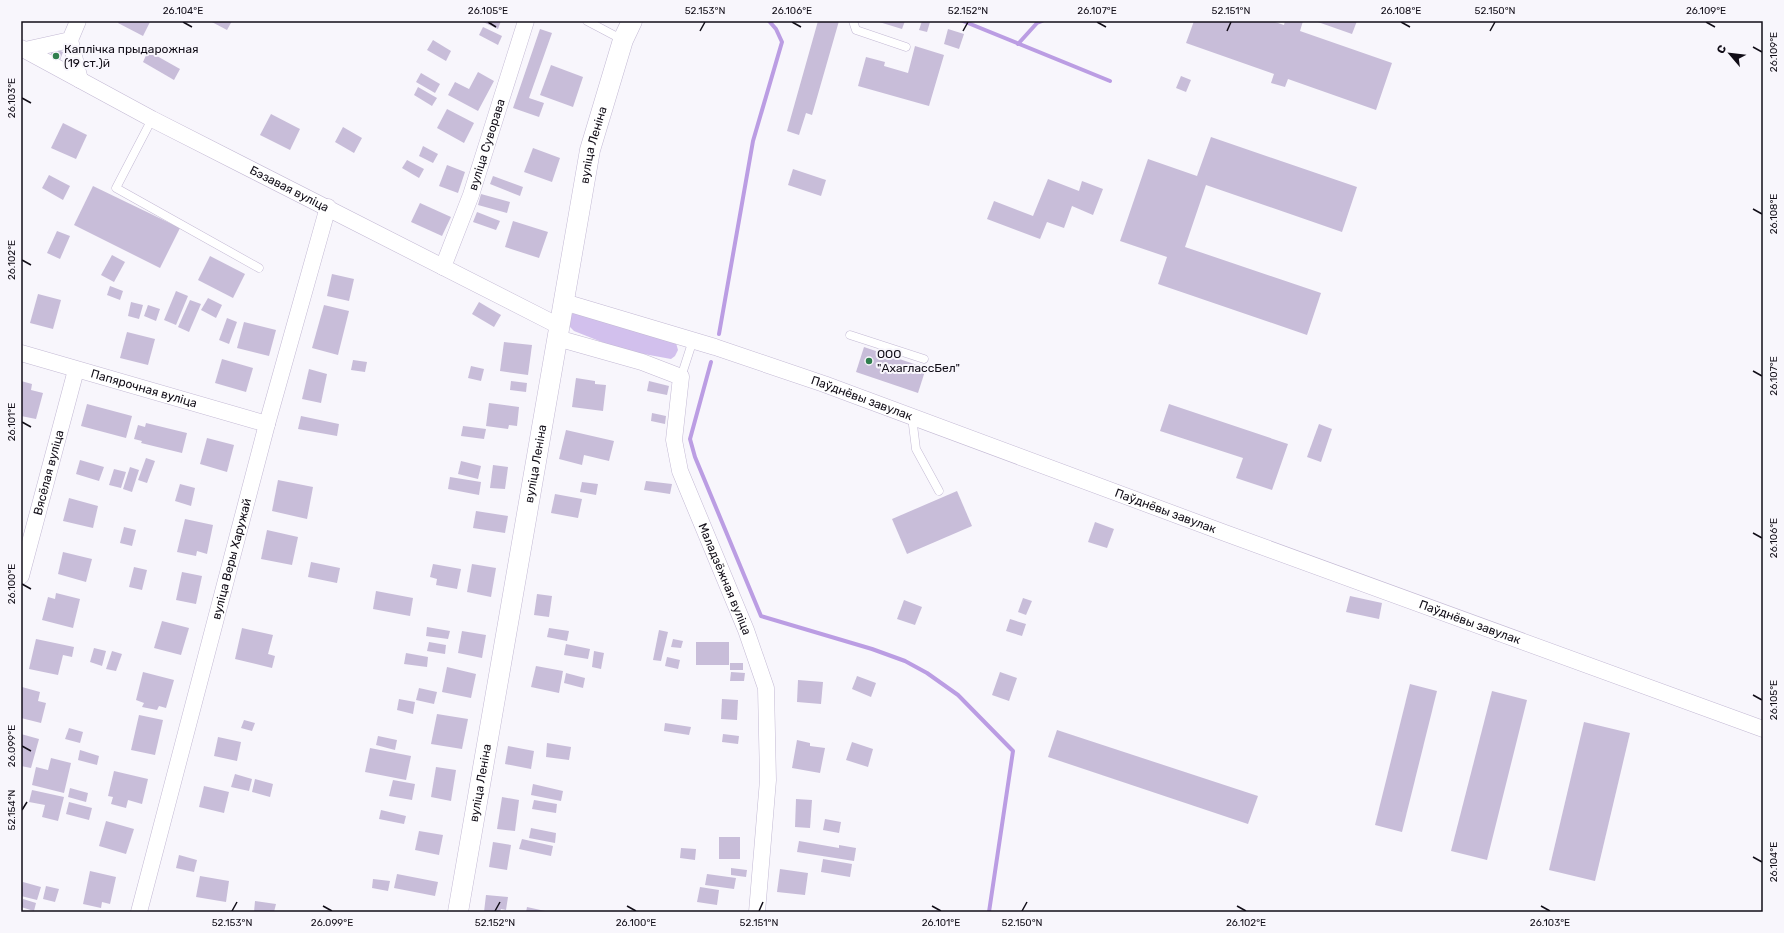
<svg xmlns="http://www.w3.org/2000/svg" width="1784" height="933" viewBox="0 0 1784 933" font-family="Rubik,sans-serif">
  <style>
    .green { fill: #d2c0ed }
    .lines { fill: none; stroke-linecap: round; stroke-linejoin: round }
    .stream { stroke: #bb9de3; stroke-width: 4 }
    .building { fill: #c8bdd9 }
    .service-casing { stroke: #c3b9d4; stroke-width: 9 }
    .minor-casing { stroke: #c3b9d4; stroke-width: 17 }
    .tertiary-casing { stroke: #c3b9d4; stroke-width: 21 }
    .service { stroke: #fff; stroke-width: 8 }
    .minor { stroke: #fff; stroke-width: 16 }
    .tertiary { stroke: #fff; stroke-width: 20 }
    .ticks { fill: none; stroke: #110d17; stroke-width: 1.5 }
    .poi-dot { fill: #307e4e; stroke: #f8f6fc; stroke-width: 1.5 }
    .labels { text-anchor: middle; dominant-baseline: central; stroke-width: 4; stroke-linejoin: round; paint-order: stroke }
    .poi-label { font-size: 12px; fill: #110d17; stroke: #f8f6fc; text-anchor: start }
    .street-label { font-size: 12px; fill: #110d17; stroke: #f8f6fc }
    .neatline { fill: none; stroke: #110d17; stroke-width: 1.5 }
    .ticks-label { font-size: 10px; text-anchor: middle; fill: #110d17 }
  </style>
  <rect width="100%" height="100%" fill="#f8f6fc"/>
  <polygon class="green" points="575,312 676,343 678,350 675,356 671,359 622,350 574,331 569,326 571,315"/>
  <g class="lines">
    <g class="stream">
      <polyline points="963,21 1110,81"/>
      <polyline points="1018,44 1037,23 1042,21"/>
      <polyline points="719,334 753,141 782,42 776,29 769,21"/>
      <polyline points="711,362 690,439 695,457 761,616 872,649 905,661 927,673 958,695 1013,751 989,912"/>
    </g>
  </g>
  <g class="building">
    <polygon points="119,21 148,21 150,22 143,36 118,23"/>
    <polygon points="210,21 232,21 227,30"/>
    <polygon points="481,21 501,21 498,29"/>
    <polygon points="818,21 839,21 812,115 806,113 799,135 787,131"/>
    <polygon points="876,21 905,21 902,29"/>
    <polygon points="922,21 930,22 927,32 919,30"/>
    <polygon points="1194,21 1272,21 1284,25 1285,21 1303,21 1300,31 1392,63 1376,110 1288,79 1285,87 1271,83 1274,74 1186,43"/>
    <polygon points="1315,21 1357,21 1352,34"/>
    <polygon points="483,27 502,36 498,45 479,35"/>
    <polygon points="540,29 552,33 529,98 544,103 539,117 513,108"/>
    <polygon points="948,29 964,34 959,49 944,44"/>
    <polygon points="433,40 451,51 446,61 427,50"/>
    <polygon points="915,46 944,55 929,106 858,86 866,57 885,62 884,66 908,73"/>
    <polygon points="53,48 63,52 59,63 49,59"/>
    <polygon points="148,51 180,69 174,80 143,62"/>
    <polygon points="551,65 583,77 573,107 540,95"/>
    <polygon points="478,72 494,81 478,111 448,95 455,82 469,89"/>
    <polygon points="421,73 440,84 435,93 416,82"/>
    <polygon points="1181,76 1191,80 1186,92 1176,88"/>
    <polygon points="418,87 437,98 432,106 414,95"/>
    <polygon points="447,109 474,123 464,143 437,128"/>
    <polygon points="271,114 300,129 290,150 260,135"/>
    <polygon points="63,123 87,135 76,159 51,148"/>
    <polygon points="343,127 362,138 354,153 335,142"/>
    <polygon points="1211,137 1357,187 1342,232 1206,185 1185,247 1321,293 1307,335 1158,284 1167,257 1120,241 1148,159 1197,176"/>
    <polygon points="423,146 438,154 433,163 419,156"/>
    <polygon points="533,148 560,158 552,182 524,172"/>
    <polygon points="407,160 424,169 419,178 402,168"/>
    <polygon points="447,165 465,172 458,193 439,186"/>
    <polygon points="793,169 826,180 821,196 788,185"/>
    <polygon points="49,175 70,186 63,200 42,188"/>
    <polygon points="493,176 523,187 520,196 490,184"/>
    <polygon points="1048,179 1079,191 1082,181 1103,189 1093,215 1072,206 1064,228 1047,222 1040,239 987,219 994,201 1033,216"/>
    <polygon points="93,186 180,228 160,268 74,225"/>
    <polygon points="481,194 510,202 507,213 478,205"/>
    <polygon points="420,203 451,217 442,236 411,222"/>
    <polygon points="477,212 500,221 496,230 473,222"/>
    <polygon points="513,221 548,232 539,258 505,247"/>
    <polygon points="57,231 70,236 60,259 47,253"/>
    <polygon points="112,255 125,262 114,282 101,275"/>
    <polygon points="210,256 245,274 233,298 198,280"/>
    <polygon points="332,274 354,279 349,301 327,296"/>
    <polygon points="110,286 123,291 120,300 107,295"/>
    <polygon points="176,291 188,296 176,325 164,320"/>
    <polygon points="38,294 61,300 53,329 30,323"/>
    <polygon points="208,298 222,305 216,318 201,310"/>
    <polygon points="190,300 201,304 189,332 178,327"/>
    <polygon points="131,302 143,305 139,319 128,316"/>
    <polygon points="479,302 501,315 494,327 472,314"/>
    <polygon points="148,305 160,309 156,321 144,316"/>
    <polygon points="324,305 349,311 338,355 312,348"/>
    <polygon points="227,318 237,322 229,344 219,340"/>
    <polygon points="244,322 276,330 269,356 237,348"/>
    <polygon points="127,332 155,339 148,365 120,358"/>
    <polygon points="504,342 532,345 528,375 500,371"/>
    <polygon points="864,347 926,368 918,393 856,372"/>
    <polygon points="222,359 253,368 246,392 215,383"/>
    <polygon points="353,360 367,362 365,372 351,370"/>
    <polygon points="471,366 484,369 481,381 468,378"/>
    <polygon points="309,369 327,374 321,403 302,399"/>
    <polygon points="576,378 595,381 595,384 606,385 603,411 572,407"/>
    <polygon points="21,381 32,384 31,390 43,393 36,419 21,416"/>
    <polygon points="511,381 527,383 526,392 510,390"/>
    <polygon points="649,381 669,386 667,395 647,391"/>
    <polygon points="489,403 519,407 517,426 509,425 508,429 486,426"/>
    <polygon points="87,404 132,416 126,438 81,426"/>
    <polygon points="1169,404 1288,444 1272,490 1236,478 1243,458 1160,431"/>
    <polygon points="652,413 666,416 665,424 651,421"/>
    <polygon points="301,416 339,424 337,436 298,429"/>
    <polygon points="146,423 187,433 182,453 141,443 142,441 134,439 138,425 145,427"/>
    <polygon points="1319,424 1332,429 1321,462 1307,457"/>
    <polygon points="463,426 486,429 484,439 461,436"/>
    <polygon points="566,430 614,441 609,461 584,455 582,465 559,459"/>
    <polygon points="207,438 234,445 227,472 200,464"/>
    <polygon points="146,458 155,461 147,483 138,480"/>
    <polygon points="80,460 104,467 99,481 76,474"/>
    <polygon points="461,461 481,466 478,479 458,474"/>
    <polygon points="493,465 508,467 505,489 490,488"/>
    <polygon points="130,467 139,470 132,492 123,489"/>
    <polygon points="114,469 126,472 121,488 109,485"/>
    <polygon points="450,477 481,482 479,495 448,489"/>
    <polygon points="278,480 313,487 307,519 272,511"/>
    <polygon points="646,481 672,484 670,494 644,490"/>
    <polygon points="582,482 598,484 596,495 580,492"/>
    <polygon points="180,484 195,488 191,506 175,501"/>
    <polygon points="957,491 972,526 907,554 892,519"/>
    <polygon points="555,494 582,499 578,518 551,513"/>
    <polygon points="69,498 98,506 93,528 63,521"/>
    <polygon points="476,511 508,516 505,533 473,528"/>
    <polygon points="185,519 213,525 207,554 197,551 196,556 177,552"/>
    <polygon points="1095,522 1114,529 1107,548 1088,542"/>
    <polygon points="124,527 136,530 132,546 120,543"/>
    <polygon points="267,530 298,537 292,565 261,559"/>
    <polygon points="63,552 92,559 86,582 58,574"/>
    <polygon points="311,562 340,568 337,583 308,577"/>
    <polygon points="433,564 461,569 457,589 436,585 437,579 430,577"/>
    <polygon points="472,564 496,568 491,597 467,592"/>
    <polygon points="134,567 147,570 142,590 129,587"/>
    <polygon points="182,572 202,576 196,604 176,600"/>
    <polygon points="376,591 413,598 410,616 373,609"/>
    <polygon points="56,593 80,599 73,628 42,620 48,597 55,599"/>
    <polygon points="537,594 552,596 549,617 534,615"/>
    <polygon points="1350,596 1382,603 1379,619 1346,612"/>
    <polygon points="1023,598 1032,601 1026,615 1018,612"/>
    <polygon points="904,600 922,607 915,625 897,619"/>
    <polygon points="1010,619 1026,624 1022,636 1006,631"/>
    <polygon points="162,621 189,628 181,655 154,648"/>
    <polygon points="427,627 450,631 448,639 426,636"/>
    <polygon points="242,628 273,635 268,654 275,656 272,668 235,659"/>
    <polygon points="549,628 569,631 567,641 547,637"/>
    <polygon points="659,630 668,632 661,661 653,660"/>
    <polygon points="462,631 486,635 482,658 458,653"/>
    <polygon points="36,639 74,647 72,657 63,655 58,675 29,669"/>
    <polygon points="673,639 683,641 681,648 671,647"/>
    <polygon points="429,642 446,645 445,654 427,651"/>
    <rect x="696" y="642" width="33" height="23"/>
    <polygon points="566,644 590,649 588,659 564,655"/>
    <polygon points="94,648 106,651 102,666 90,662"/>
    <polygon points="112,651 122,654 116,671 106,669"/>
    <polygon points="594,651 604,653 601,669 592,667"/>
    <polygon points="406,653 428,657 427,667 404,664"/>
    <polygon points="667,657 680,660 678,669 665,666"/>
    <rect x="730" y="663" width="13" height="7"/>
    <polygon points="536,666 563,671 559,693 531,687"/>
    <polygon points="447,667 476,674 471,698 442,692"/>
    <polygon points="143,672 174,680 166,708 159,706 157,710 142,707 144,703 136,700"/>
    <polygon points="731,672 745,673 744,681 730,681"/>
    <polygon points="1000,672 1017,678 1009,701 992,695"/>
    <polygon points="566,673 585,678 583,688 564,683"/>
    <polygon points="857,676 876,683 871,697 852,689"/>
    <polygon points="798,680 823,682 821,704 797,702"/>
    <polygon points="1410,684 1437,691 1402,832 1375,825"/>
    <polygon points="22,687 40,692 38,701 46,703 41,723 21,718"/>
    <polygon points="419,688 437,692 434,704 416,700"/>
    <polygon points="1492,691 1527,700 1487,860 1451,851"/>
    <polygon points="399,699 415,702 413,714 397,710"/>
    <polygon points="722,699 738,700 737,720 721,719"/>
    <polygon points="437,714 468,719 462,749 431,744"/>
    <polygon points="139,715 163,720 155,755 131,750"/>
    <polygon points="244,720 255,723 252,731 241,728"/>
    <polygon points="1584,722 1630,733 1595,881 1549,870"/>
    <polygon points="665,723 691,727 689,735 664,731"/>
    <polygon points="69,728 83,732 80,743 65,739"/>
    <polygon points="1057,730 1258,796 1248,824 1048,757"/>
    <polygon points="21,734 39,739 31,768 21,766"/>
    <polygon points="723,734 739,736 738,744 722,742"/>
    <polygon points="378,736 397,740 395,750 376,745"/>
    <polygon points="218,737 241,742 237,761 214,756"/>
    <polygon points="797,740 810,743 810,746 825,748 820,773 792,768"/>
    <polygon points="852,742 873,749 868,767 846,760"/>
    <polygon points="547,743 571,747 569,760 546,757"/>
    <polygon points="508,746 534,751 531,769 505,764"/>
    <polygon points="370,748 411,756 406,780 365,772"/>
    <polygon points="80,750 99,756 97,765 78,760"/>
    <polygon points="51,758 71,763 64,793 32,785 36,767 48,770"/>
    <polygon points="436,767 456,770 451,801 431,797"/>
    <polygon points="114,771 148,779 142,804 128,800 126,808 111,804 113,797 108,796"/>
    <polygon points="235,774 252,779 249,791 231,787"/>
    <polygon points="255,779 273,784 270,797 252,792"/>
    <polygon points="393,780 415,784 412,800 389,796"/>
    <polygon points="533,784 563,791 561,801 531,795"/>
    <polygon points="204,786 229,792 224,813 199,807"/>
    <polygon points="70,788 88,793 86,802 68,797"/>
    <polygon points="32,790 64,797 58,821 42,817 45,805 29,802"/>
    <polygon points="502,797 519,800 515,831 497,829"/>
    <polygon points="796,799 812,800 810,828 795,827"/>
    <polygon points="534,800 557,804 556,813 532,809"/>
    <polygon points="69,802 92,808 89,820 66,814"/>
    <polygon points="381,810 406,816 404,824 379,819"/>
    <polygon points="825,819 841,822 839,833 823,830"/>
    <polygon points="106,821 134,829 126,854 99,846"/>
    <polygon points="531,828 556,833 555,843 529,838"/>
    <polygon points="419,831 443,835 439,855 415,850"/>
    <rect x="719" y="837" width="21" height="22"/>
    <polygon points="522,839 553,846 551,856 519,849"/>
    <polygon points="799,841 839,848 839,845 856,848 854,861 797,852"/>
    <polygon points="493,842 511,845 507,870 489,867"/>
    <polygon points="681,848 696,849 695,860 680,858"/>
    <polygon points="179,855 197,860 194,872 176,868"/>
    <polygon points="823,859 852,864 850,877 821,872"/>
    <polygon points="731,868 747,870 746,877 731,875"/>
    <polygon points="780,869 808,873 805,895 777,892"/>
    <polygon points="90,871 116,877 110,904 102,902 101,908 83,904"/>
    <polygon points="397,874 438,882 435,896 394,888"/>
    <polygon points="707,874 736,878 734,889 705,885"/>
    <polygon points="200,876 229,881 226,902 196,897"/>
    <polygon points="373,879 390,881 388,891 372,888"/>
    <polygon points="23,882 41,887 37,900 21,896"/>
    <polygon points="46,886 59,889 55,902 43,899"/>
    <polygon points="700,887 719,890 717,905 697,902"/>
    <polygon points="486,895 508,897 506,910 501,909 500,912 484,912"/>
    <polygon points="23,899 36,903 34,911 21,907"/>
    <polygon points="255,901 276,904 274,912 254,912"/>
    <polygon points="527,907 545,911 545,912 526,912"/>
  </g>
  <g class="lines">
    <defs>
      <g id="service">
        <polyline points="587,21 623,40"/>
        <polyline points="853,21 856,30 906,47"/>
        <polyline points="152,119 116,188 259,268"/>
        <polyline points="850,335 924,359"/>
        <polyline points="681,377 693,340"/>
        <polyline points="912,417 916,449 939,491"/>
      </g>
      <g id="minor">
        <polyline points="70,40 80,80"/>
        <path id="s1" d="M21,48l131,71 407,207"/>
        <polyline points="25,50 70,40 78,21"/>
        <path id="s2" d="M443,267l28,-72 55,-174"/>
        <path id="s3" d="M564,302l151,45 109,37 401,149 538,196"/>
        <path id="s4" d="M557,338l85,24 39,15 -7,63 6,31 66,159 20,58 2,92 -11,132"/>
        <path id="s5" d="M21,353l246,71"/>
        <path id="s6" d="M21,576l55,-206"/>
        <path id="s7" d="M139,912l128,-488 61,-217"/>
      </g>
      <g id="tertiary">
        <path id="s8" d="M458,912l132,-762 33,-110 9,-19"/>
      </g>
    </defs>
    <use href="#service" class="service-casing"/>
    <use href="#minor" class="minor-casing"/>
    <use href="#tertiary" class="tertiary-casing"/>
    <use href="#service" class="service"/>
    <use href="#minor" class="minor"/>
    <use href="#tertiary" class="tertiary"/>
  </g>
  <path class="ticks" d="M183,22l9,5M488,22l8,5M792,22l9,5M1097,22l9,5M1401,22l9,5M1706,22l9,5M700,31l5,-9M963,31l5,-9M1227,31l4,-9M1490,31l5,-9M1753,47l9,5M22,98l9,5M1753,209l9,5M22,260l9,5M1753,371l9,5M22,422l9,5M1753,533l9,5M22,584l9,5M1753,695l9,5M22,746l9,5M22,810l5,-8M1753,857l9,5M323,906l9,5M627,906l9,5M932,906l9,5M1237,906l9,5M1541,906l9,5M232,911l5,-9M495,911l5,-9M759,911l4,-9M1022,911l5,-9"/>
  <g class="poi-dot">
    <circle cx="56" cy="56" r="4"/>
    <circle cx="869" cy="361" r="4"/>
  </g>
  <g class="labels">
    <g class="poi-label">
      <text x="64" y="49">Каплічка прыдарожная<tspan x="64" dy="14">(19 ст.)й</tspan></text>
      <text x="877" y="354">ООО<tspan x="877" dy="14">"АхаглассБел"</tspan></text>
    </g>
    <g class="street-label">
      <text stroke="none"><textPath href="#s2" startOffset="130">вуліца Суворава</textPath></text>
      <text stroke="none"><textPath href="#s8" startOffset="779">вуліца Леніна</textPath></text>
      <text stroke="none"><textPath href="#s1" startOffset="303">Бэзавая вуліца</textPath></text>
      <text stroke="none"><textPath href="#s5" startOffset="128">Папярочная вуліца</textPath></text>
      <text stroke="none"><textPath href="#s3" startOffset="313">Паўднёвы завулак</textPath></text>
      <text stroke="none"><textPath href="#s8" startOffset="455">вуліца Леніна</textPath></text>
      <text stroke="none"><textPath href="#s6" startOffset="107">Вясёлая вуліца</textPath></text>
      <text stroke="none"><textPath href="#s3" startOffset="637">Паўднёвы завулак</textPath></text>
      <text stroke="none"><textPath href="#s7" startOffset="365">вуліца Веры Харужай</textPath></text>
      <text stroke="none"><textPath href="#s4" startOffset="342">Маладзёжная вуліца</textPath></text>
      <text stroke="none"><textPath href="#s3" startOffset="961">Паўднёвы завулак</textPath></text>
      <text stroke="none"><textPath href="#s8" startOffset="131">вуліца Леніна</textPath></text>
    </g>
  </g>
  <rect width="1784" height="933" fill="none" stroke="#f8f6fc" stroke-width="44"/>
  <g transform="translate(1730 54) rotate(298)" stroke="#f8f6fc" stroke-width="3" paint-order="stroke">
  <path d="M0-3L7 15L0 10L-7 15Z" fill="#110d17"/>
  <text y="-6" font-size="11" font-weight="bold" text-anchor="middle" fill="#110d17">С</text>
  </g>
  <rect x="22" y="22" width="1740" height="889" class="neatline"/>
  <g class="ticks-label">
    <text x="183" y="14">26.104°E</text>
    <text x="488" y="14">26.105°E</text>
    <text x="705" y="14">52.153°N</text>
    <text x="792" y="14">26.106°E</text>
    <text x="968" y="14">52.152°N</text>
    <text x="1097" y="14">26.107°E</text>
    <text x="1231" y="14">52.151°N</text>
    <text x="1401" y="14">26.108°E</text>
    <text x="1495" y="14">52.150°N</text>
    <text x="1706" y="14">26.109°E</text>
    <text transform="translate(1773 52) rotate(-90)" y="4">26.109°E</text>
    <text transform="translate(11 98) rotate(-90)" y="4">26.103°E</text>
    <text transform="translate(1773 214) rotate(-90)" y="4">26.108°E</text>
    <text transform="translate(11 260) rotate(-90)" y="4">26.102°E</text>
    <text transform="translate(1773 376) rotate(-90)" y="4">26.107°E</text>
    <text transform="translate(11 422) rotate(-90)" y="4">26.101°E</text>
    <text transform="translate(1773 538) rotate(-90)" y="4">26.106°E</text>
    <text transform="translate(11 584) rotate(-90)" y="4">26.100°E</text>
    <text transform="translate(1773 700) rotate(-90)" y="4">26.105°E</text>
    <text transform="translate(11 746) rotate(-90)" y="4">26.099°E</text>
    <text transform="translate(11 810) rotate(-90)" y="4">52.154°N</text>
    <text transform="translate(1773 862) rotate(-90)" y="4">26.104°E</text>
    <text x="232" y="926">52.153°N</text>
    <text x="332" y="926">26.099°E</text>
    <text x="495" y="926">52.152°N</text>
    <text x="636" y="926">26.100°E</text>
    <text x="759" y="926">52.151°N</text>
    <text x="941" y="926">26.101°E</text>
    <text x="1022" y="926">52.150°N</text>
    <text x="1246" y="926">26.102°E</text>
    <text x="1550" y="926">26.103°E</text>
  </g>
</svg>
